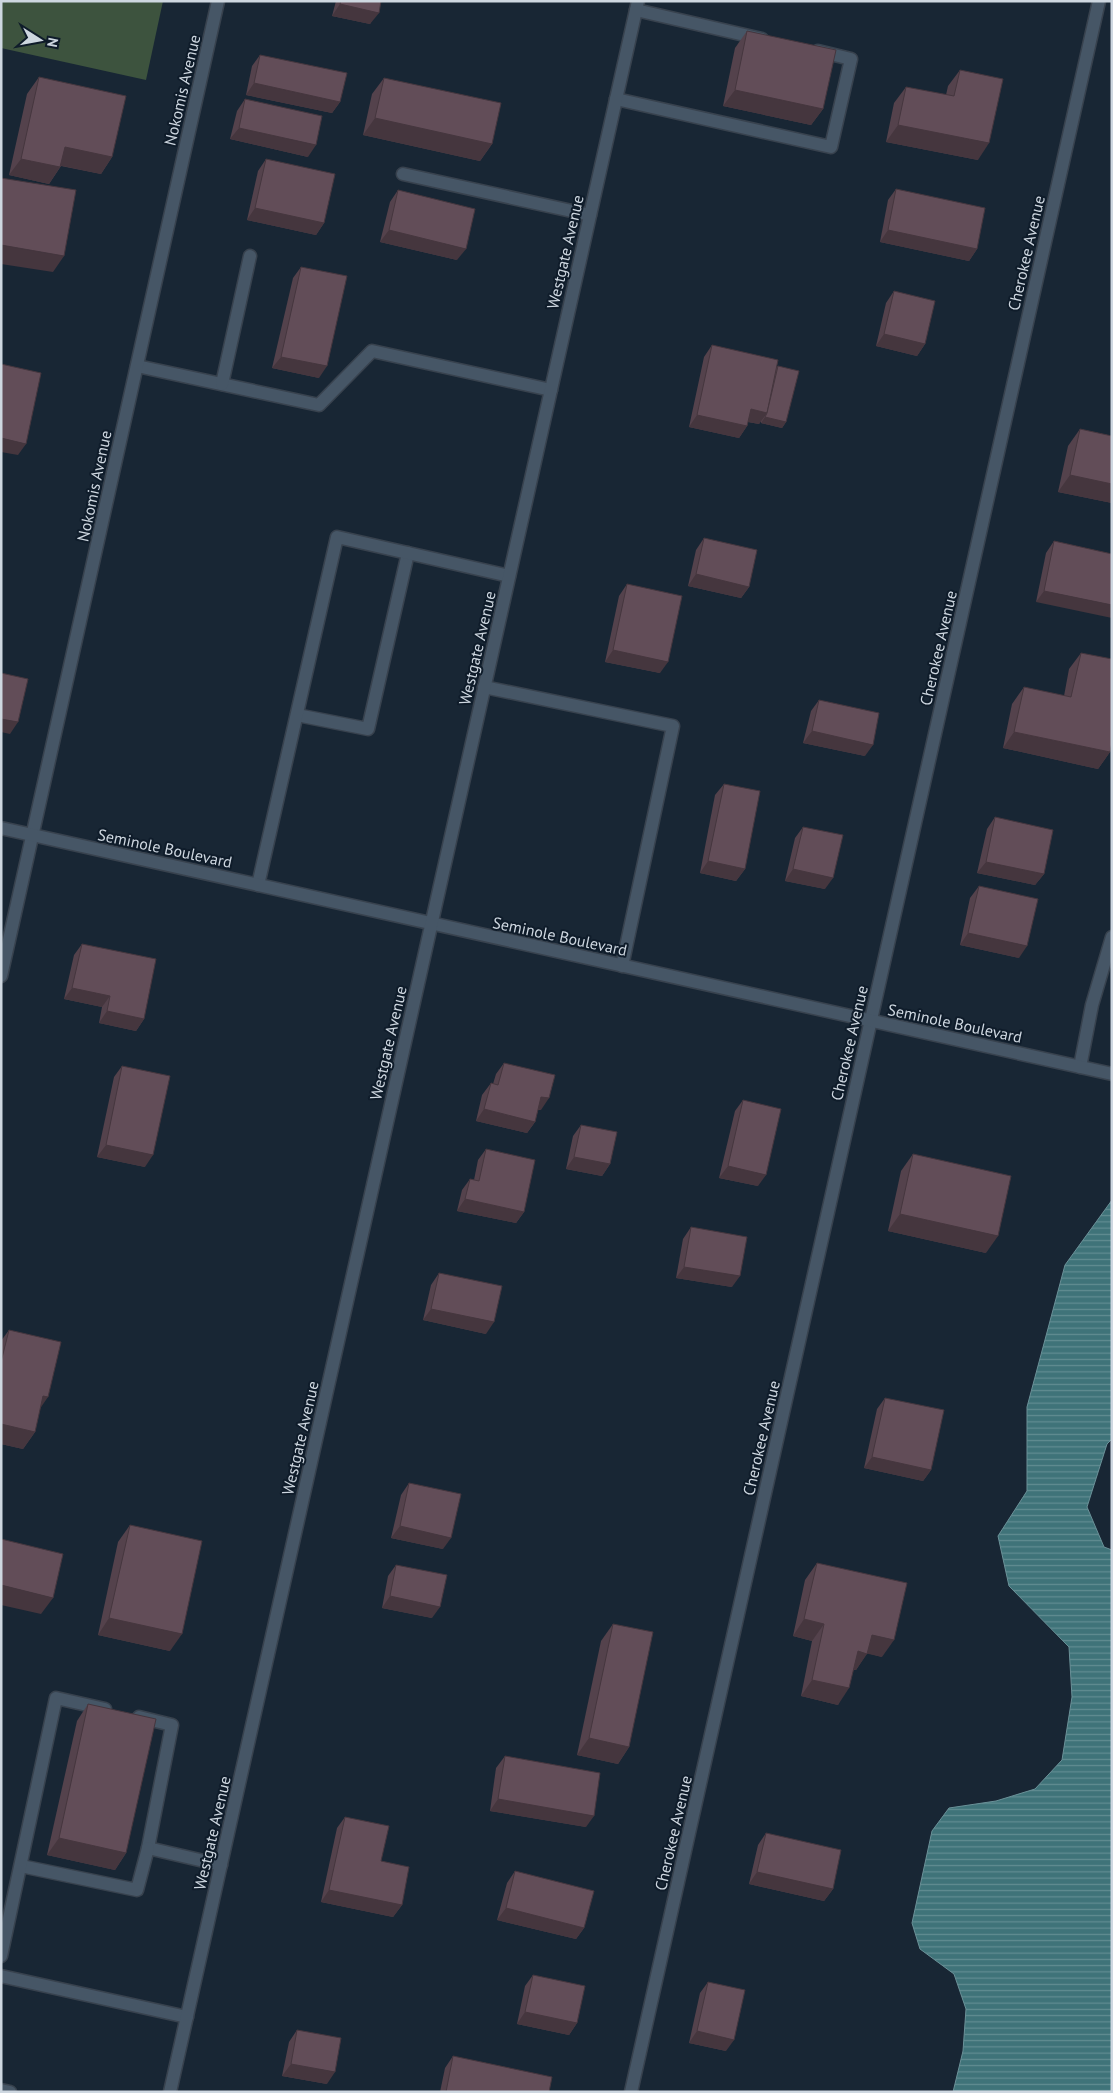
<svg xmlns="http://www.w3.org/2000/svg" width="1113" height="2093" viewBox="0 0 1113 2093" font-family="'PT Sans',sans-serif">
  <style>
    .park { fill: #3d533e }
    .water { fill: url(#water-rules); stroke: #6a9198 }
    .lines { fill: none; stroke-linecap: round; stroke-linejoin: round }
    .lane-casing { stroke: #38424e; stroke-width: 15 }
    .street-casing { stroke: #38424e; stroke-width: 15 }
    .secondary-casing { stroke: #38424e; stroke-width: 15 }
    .lane { stroke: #465666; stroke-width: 12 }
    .street { stroke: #465666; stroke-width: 12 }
    .secondary { stroke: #465666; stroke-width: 12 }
    .wall { fill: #54424c }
    .shaded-wall { fill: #45363e }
    .building { fill: #624d58; stroke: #45363e }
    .labels { text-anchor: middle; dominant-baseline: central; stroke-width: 4; stroke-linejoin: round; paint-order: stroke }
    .street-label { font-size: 16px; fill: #ced7e0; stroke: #0f1c2a }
  </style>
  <defs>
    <pattern id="water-rules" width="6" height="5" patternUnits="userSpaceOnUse" patternTransform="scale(1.25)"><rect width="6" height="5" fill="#3f7379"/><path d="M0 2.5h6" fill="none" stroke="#628d92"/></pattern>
  </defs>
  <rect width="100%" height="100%" fill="#182634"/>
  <polygon class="park" points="1,1 163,1 146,80 1,48"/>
  <polygon class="water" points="1112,1200 1112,1439 1107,1444 1087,1507 1104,1547 1112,1550 1112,2092 953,2092 963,2051 966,2009 954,1974 920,1949 912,1923 932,1831 949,1808 996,1801 1035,1789 1062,1760 1072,1697 1069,1647 1009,1586 998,1536 1027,1491 1027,1407 1065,1265"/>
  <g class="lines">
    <defs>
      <g id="lane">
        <polyline points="636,10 762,39"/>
        <polyline points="616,99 831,147 851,59 818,51"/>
        <polyline points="403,174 590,215"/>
        <polyline points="137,366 319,405 372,351 551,390"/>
        <polyline points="222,384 250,256"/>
        <polyline points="484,687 673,726 622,966"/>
        <polyline points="297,715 368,729 408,553"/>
        <polyline points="258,885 337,537 509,576"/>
        <polyline points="1080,1067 1092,1005 1112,937"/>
        <polyline points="139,1717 172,1725 148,1848 221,1865"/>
        <polyline points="21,1866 137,1890 148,1848"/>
        <polyline points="1,1956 56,1698 105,1709"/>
        <polyline points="1,1976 187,2017"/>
      </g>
      <g id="street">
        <polyline points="1,976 218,1"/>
        <polyline points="1,2090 10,2092"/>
        <polyline points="631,2092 1099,1"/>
      </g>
      <g id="secondary">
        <polyline points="1,828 1112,1074"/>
        <polyline points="170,2092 638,1"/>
      </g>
    </defs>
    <use href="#lane" class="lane-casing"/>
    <use href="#street" class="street-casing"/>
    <use href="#secondary" class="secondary-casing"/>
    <use href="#lane" class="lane"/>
    <use href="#street" class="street"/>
    <use href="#secondary" class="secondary"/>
  </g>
  <g class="wall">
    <polygon points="336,1 381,1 370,24 332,16"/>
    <polygon points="747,31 823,109 811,125 723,106 735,48"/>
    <polygon points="260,55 340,102 332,113 246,95 252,66"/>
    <polygon points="960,70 978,160 886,142 894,103 906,87 946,95 948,86"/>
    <polygon points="39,77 112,157 101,174 61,166 49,184 9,175 27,94"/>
    <polygon points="384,78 492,144 480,161 363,135 372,94"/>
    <polygon points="245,99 308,157 230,139 237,111"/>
    <polygon points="266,159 324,223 316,235 247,220 258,171"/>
    <polygon points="896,189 977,249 969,261 880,242 888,200"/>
    <polygon points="398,190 457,260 380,242 390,202"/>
    <polygon points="301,267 319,378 272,368 293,278"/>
    <polygon points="894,291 925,344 917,356 876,346 886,303"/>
    <polygon points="712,345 776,368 778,366 786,422 782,428 761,423 761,421 759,424 748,422 747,426 739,438 689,427 704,357"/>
    <polygon points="1080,429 1112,436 1112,503 1058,492 1068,446"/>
    <polygon points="704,538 749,587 741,598 688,586 696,550"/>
    <polygon points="1054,541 1112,554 1036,602 1046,553"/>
    <polygon points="627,584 660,673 605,662 619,596"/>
    <polygon points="1081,653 1110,752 1098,769 1003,748 1012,704 1024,687 1064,696 1069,669"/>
    <polygon points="819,700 865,756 803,743 811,711"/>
    <polygon points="724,784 745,869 736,881 700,873 715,795"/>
    <polygon points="995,817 1044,874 1035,885 977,873 987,829"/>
    <polygon points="803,827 825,889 785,881 795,838"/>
    <polygon points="979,886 1019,958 960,945 970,898"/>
    <polygon points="82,944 144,1019 136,1031 99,1023 102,1007 64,999 74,955"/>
    <polygon points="504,1063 541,1110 538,1110 535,1122 527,1133 476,1121 482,1095 491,1083 493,1084 496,1074"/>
    <polygon points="122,1066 145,1167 97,1157 114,1077"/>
    <polygon points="743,1100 758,1186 719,1178 735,1111"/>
    <polygon points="581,1125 610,1164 602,1176 566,1169 573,1136"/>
    <polygon points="486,1149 524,1212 516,1223 457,1211 462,1190 470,1179 474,1180 478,1160"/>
    <polygon points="913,1154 986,1253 888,1231 901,1171"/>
    <polygon points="691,1227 732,1287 676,1278 683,1239"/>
    <polygon points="439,1273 486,1334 423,1320 431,1285"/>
    <polygon points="9,1330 35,1432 23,1449 1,1444 1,1341"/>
    <polygon points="885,1398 931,1470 923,1481 864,1468 877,1409"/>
    <polygon points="409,1483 443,1549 391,1538 401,1495"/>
    <polygon points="130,1525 170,1651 98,1635 118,1542"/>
    <polygon points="817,1563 882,1657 867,1653 856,1670 853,1670 838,1705 801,1696 812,1641 793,1636 805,1580"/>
    <polygon points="396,1565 432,1618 382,1608 388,1576"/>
    <polygon points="613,1624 629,1747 618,1764 577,1755 601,1641"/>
    <polygon points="88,1704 126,1853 115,1870 47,1855 77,1721"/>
    <polygon points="505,1756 586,1827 490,1811 496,1768"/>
    <polygon points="345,1817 381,1861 402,1905 393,1917 321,1902 337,1828"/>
    <polygon points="766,1833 833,1889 824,1901 749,1884 758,1845"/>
    <polygon points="515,1871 584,1928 576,1939 497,1920 507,1883"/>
    <polygon points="533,1975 577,2023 569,2035 517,2024 525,1986"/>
    <polygon points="708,1982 726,2051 689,2043 700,1993"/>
    <polygon points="297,2030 327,2084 282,2076 289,2042"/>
    <polygon points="453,2056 549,2092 440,2092 445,2068"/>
  </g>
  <g class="shaded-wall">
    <polygon points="340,4 379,13 370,24 332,16"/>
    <polygon points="254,83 340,102 332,113 246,95"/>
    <polygon points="735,90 823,109 811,125 723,106"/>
    <polygon points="375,118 492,144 480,161 363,135"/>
    <polygon points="898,125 989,143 978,160 886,142"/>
    <polygon points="239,128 316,145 308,157 230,139"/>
    <polygon points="65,147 112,157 101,174 53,164"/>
    <polygon points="21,159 60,167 49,184 9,175"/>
    <polygon points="255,208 324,223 316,235 247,220"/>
    <polygon points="389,230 466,249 457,260 380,242"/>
    <polygon points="888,230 977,249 969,261 880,242"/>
    <polygon points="1,245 64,256 53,272 1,264"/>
    <polygon points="884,334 925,344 917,356 876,346"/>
    <polygon points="281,357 327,366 319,378 272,368"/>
    <polygon points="751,409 767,413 759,424 743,421"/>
    <polygon points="697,415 747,426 739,438 689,427"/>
    <polygon points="765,417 786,422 782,428 761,423"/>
    <polygon points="1,438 26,444 18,455 1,452"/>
    <polygon points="1070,475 1112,484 1112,503 1058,492"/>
    <polygon points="696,574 749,587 741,598 688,586"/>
    <polygon points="1044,591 1112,605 1112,618 1036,602"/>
    <polygon points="613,650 668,662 660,673 605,662"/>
    <polygon points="1,719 18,722 10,734 1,732"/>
    <polygon points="812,731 873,745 865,756 803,743"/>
    <polygon points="1014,732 1110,752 1098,769 1003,748"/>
    <polygon points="708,861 745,869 736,881 700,873"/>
    <polygon points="986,862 1044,874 1035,885 977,873"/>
    <polygon points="793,869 833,878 825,889 785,881"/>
    <polygon points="968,933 1027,946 1019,958 960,945"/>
    <polygon points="72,988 110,996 102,1007 64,999"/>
    <polygon points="107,1011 144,1019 136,1031 99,1023"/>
    <polygon points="541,1097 549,1098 541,1110 533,1109"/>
    <polygon points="484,1109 535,1122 527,1133 476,1121"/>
    <polygon points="106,1145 153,1155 145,1167 97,1157"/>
    <polygon points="574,1157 610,1164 602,1176 566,1169"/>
    <polygon points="728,1166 766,1175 758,1186 719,1178"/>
    <polygon points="465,1199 524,1212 516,1223 457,1211"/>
    <polygon points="900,1214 998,1236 986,1253 888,1231"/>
    <polygon points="684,1267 740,1276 732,1287 676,1278"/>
    <polygon points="431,1309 494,1322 486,1334 423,1320"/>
    <polygon points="43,1396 48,1397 37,1413"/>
    <polygon points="1,1424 35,1432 23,1449 1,1444"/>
    <polygon points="872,1457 931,1470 923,1481 864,1468"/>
    <polygon points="400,1526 451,1538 443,1549 391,1538"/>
    <polygon points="1,1585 53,1598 41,1614 1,1605"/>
    <polygon points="390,1596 440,1607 432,1618 382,1608"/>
    <polygon points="109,1618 182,1634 170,1651 98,1635"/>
    <polygon points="804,1619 824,1624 812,1641 793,1636"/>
    <polygon points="872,1635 894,1640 882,1657 860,1652"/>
    <polygon points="858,1651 867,1654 856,1670 846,1668"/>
    <polygon points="812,1680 849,1688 838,1705 801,1696"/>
    <polygon points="589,1738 629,1747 618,1764 577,1755"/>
    <polygon points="498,1799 594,1816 586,1827 490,1811"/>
    <polygon points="59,1838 126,1853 115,1870 47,1855"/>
    <polygon points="757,1872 833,1889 824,1901 749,1884"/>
    <polygon points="329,1890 402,1905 393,1917 321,1902"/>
    <polygon points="506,1908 584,1928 576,1939 497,1920"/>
    <polygon points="525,2012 577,2023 569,2035 517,2024"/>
    <polygon points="697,2031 734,2040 726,2051 689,2043"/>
    <polygon points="291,2064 335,2072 327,2084 282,2076"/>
  </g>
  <g class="building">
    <polygon points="341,1 381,1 379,13 340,4"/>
    <polygon points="747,31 836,50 823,109 735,90"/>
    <polygon points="260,55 347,73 340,102 254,83"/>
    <polygon points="960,70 1003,79 989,143 898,125 906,87 954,96"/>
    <polygon points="39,77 126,96 112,157 65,147 60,167 21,159"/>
    <polygon points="384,78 501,103 492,144 375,118"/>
    <polygon points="245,99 322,116 316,145 239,128"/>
    <polygon points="266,159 335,174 324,223 255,208"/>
    <polygon points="1,178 76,190 64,256 1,245"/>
    <polygon points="896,189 985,208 977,249 888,230"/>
    <polygon points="398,190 475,209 466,249 389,230"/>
    <polygon points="301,267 347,276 327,366 281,357"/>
    <polygon points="894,291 935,301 925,344 884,334"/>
    <polygon points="712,345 778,360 767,413 751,409 747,426 697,415"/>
    <polygon points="1,364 41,373 26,444 1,438"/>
    <polygon points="778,366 799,371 786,422 765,417 767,413"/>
    <polygon points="1080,429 1112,436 1112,484 1070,475"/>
    <polygon points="704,538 757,550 749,587 696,574"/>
    <polygon points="1054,541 1112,554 1112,605 1044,591"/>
    <polygon points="627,584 682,596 668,662 613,650"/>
    <polygon points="1081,653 1112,659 1112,742 1110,752 1014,732 1024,687 1071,697"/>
    <polygon points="1,673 28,679 18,722 1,719"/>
    <polygon points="819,700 879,713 873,745 812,731"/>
    <polygon points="724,784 760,791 745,869 708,861"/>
    <polygon points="995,817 1053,830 1044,874 986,862"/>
    <polygon points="803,827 843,835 833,878 793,869"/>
    <polygon points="979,886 1038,899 1027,946 968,933"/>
    <polygon points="82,944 156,959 144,1019 107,1011 110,996 72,988"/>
    <polygon points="504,1063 555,1075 549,1098 541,1097 535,1122 484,1109 491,1083 498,1085"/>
    <polygon points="122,1066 170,1076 153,1155 106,1145"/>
    <polygon points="743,1100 781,1109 766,1175 728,1166"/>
    <polygon points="581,1125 617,1132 610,1164 574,1157"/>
    <polygon points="486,1149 535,1160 524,1212 465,1199 470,1179 479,1181"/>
    <polygon points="913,1154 1011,1176 998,1236 900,1214"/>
    <polygon points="691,1227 747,1237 740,1276 684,1267"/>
    <polygon points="439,1273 502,1286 494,1322 431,1309"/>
    <polygon points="9,1330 61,1342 48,1397 43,1396 35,1432 1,1424 1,1362"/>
    <polygon points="885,1398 944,1410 931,1470 872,1457"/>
    <polygon points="409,1483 461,1494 451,1538 400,1526"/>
    <polygon points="130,1525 202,1541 182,1634 109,1618"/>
    <polygon points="1,1539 63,1554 53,1598 1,1585"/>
    <polygon points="817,1563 907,1583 894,1640 872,1635 867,1654 858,1651 849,1688 812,1680 824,1624 804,1619"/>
    <polygon points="396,1565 447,1575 440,1607 390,1596"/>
    <polygon points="613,1624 653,1632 629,1747 589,1738"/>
    <polygon points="88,1704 156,1719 126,1853 59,1838"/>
    <polygon points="505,1756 600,1773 594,1816 498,1799"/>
    <polygon points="345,1817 389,1826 381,1861 409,1867 402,1905 329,1890"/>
    <polygon points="766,1833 841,1850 833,1889 757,1872"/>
    <polygon points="515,1871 594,1891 584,1928 506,1908"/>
    <polygon points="533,1975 585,1986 577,2023 525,2012"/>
    <polygon points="708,1982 745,1990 734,2040 697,2031"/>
    <polygon points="297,2030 341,2038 335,2072 291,2064"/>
    <polygon points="453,2056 552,2077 549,2092 446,2092"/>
  </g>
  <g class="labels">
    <g class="street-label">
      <text transform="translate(182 90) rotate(-77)">Nokomis Avenue</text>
      <text transform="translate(565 252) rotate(-77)">Westgate Avenue</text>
      <text transform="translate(1026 253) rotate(-77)">Cherokee Avenue</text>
      <text transform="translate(94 486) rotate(-78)">Nokomis Avenue</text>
      <text transform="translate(477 648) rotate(-77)">Westgate Avenue</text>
      <text transform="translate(938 648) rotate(-77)">Cherokee Avenue</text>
      <text transform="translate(165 848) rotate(12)">Seminole Boulevard</text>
      <text transform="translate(560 936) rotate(12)">Seminole Boulevard</text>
      <text transform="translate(955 1023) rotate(12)">Seminole Boulevard</text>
      <text transform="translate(388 1043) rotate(-77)">Westgate Avenue</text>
      <text transform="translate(849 1043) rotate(-77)">Cherokee Avenue</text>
      <text transform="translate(300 1438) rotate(-77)">Westgate Avenue</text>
      <text transform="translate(761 1438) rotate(-77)">Cherokee Avenue</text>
      <text transform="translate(212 1833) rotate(-77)">Westgate Avenue</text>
      <text transform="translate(673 1833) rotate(-77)">Cherokee Avenue</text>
    </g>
  </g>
  <rect width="1113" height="2093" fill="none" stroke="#ced7e0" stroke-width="5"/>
  <g transform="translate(40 40) rotate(101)" stroke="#0f1c2a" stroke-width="4" paint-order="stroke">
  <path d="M0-4L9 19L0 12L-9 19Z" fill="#ced7e0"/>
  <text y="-8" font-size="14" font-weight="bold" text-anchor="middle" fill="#ced7e0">N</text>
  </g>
</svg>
